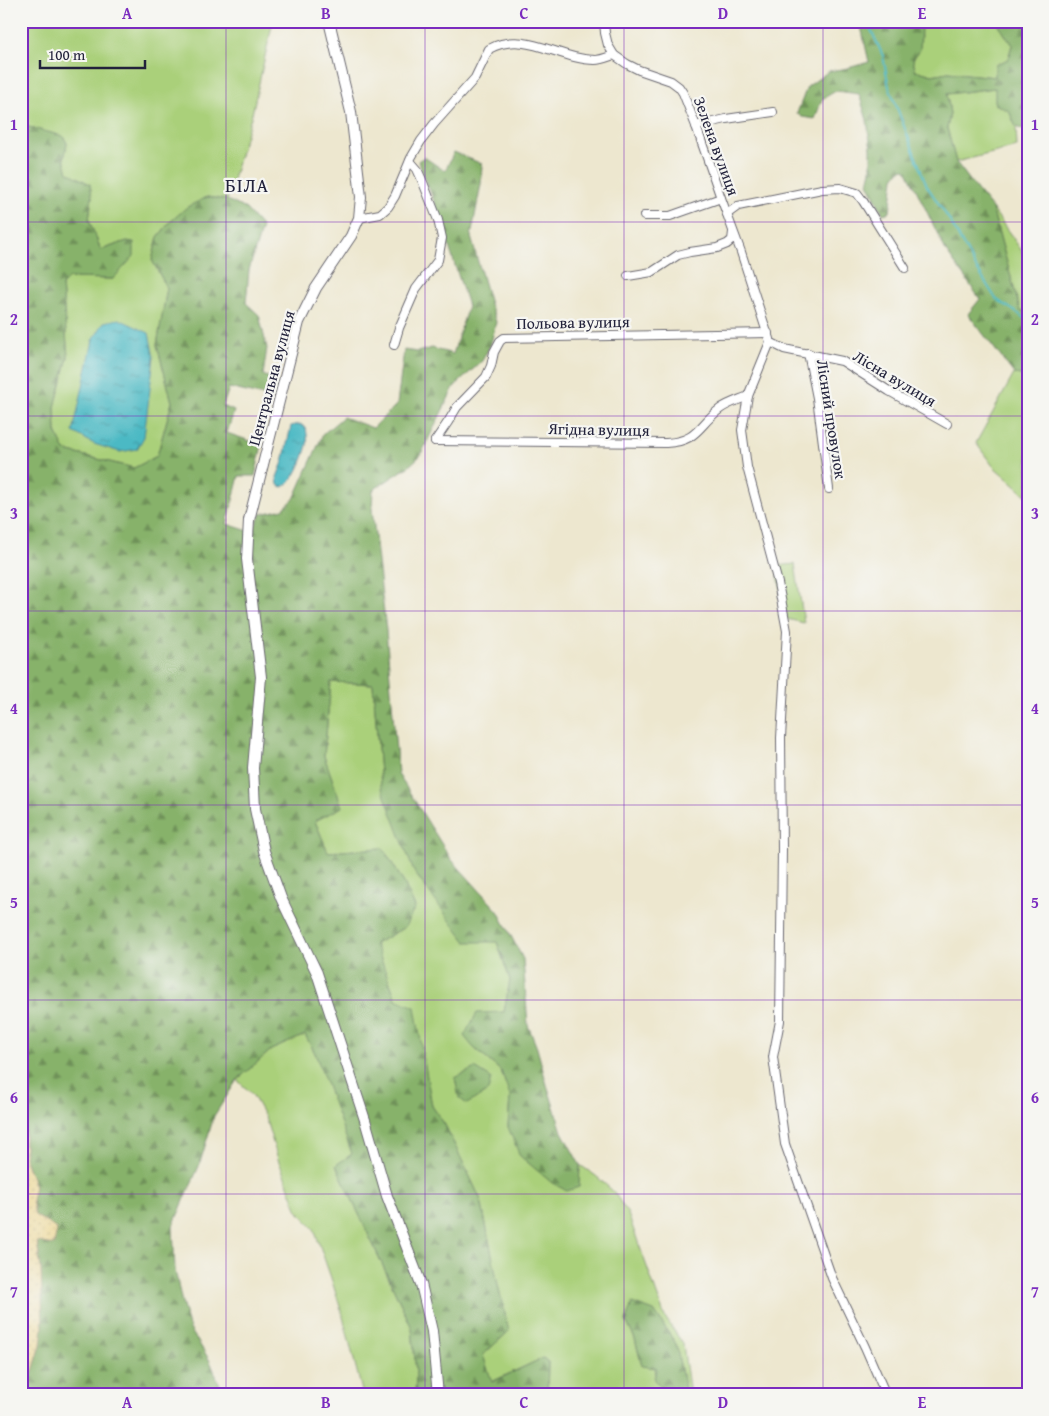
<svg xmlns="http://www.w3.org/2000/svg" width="1049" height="1416" viewBox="0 0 1049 1416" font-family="'Gentium Book Plus',serif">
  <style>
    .green { fill: #aad07a; stroke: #66795a; fill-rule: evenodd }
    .forest { fill: url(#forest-firs); stroke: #546a52 }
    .sand { fill: url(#sand-dots); stroke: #887e6c }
    .water { fill: url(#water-ripples); stroke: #366e80 }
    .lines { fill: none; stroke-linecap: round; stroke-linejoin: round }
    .stream { stroke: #4bb9c4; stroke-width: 2 }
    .minor-casing { stroke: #69676f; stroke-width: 10 }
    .major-casing { stroke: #69676f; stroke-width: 12 }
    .minor { stroke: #fff; stroke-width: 8 }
    .major { stroke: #fff; stroke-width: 10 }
    .grid { fill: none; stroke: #7b2cbf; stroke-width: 1; stroke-opacity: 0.55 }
    .labels { text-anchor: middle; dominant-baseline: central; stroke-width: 4.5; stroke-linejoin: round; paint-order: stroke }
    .street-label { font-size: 16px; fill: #22223b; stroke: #f6f6f2 }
    .quarter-label { font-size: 19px; letter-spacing: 1px; fill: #22223b; stroke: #f6f6f2 }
    .neatline { fill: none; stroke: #7b2cbf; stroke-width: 2 }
    .grid-label { font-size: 16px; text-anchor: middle; font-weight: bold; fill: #7b2cbf }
  </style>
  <defs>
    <pattern id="forest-firs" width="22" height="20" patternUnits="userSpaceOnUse" patternTransform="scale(1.25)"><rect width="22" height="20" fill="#87b26a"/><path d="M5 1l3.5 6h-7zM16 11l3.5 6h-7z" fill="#6e9058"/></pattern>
    <pattern id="sand-dots" width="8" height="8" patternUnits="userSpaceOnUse" patternTransform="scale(1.25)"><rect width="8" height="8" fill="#eeda9e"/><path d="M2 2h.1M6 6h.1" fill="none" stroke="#ccbb89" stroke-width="1.8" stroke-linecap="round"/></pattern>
    <pattern id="water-ripples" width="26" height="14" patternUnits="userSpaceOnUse" patternTransform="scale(1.25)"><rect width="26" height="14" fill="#4bb9c4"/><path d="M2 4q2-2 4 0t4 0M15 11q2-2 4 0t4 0" fill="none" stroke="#3e96a0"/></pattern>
  </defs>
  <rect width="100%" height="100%" fill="#f6f6f2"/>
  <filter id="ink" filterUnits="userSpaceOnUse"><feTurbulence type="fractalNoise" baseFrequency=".02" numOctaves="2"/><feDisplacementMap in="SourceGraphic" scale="10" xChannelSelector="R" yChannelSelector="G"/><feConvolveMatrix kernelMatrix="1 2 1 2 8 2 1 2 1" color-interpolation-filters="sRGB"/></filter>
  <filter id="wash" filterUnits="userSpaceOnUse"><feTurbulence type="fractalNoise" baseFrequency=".0096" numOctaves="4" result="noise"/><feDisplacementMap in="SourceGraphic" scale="20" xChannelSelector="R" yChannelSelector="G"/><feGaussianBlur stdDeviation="1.12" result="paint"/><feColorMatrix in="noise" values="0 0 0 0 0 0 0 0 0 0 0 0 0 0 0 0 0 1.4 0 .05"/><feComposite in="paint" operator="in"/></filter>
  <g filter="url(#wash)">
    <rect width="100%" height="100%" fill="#ede7cf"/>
    <g class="green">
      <path d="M21,21h252l-21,93 -25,86 -20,-3 -37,25 -12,15 -6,23 15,28 -10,57 15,57 -15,54 -23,12 -69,-17 -9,-19 -1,-25 13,-50 -6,-72 7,-7 44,1 14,-38 -26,9 -12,-30 3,-24 -24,-23 -4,-14 3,-16 -4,-6 -42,-12zM154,357l-5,35 -55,52z"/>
      <path d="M917,21h79l16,24 -4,14 -13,18 -47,-5 -16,3 -17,-5 -2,-11c9,-11 10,-25 4,-38z"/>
      <polygon points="995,88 1009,111 1016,127 1017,147 956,162 947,128 950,114 947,94"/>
      <polygon points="992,208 1024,254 1028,253 1028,313 1020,310"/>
      <polygon points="1014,374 1028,376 1028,497 993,466 976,443"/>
      <polygon points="795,564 804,623 787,619 776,566"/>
      <polygon points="331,682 373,684 381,786 497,942 510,980 504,1012 473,1047 501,1071 510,1096 508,1127 579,1187 580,1165 596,1176 614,1192 628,1214 665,1317 683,1344 690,1395 686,1395 676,1344 654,1311 626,1321 635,1339 642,1366 656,1368 654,1380 669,1395 547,1395 548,1362 543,1358 491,1382 483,1355 509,1331 498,1285 481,1200 445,1125 432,1106 427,1080 375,944 405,927 415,907 404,883 383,848 328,852 315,821 342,807 324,756"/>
      <polygon points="305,1035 315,1053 353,1154 336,1165 412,1328 416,1373 415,1395 363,1395 342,1313 331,1278 314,1229 298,1211 278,1159 265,1117 252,1094 237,1080 271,1050"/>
    </g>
    <g class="forest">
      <polygon points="856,21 917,21 921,28 920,50 913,59 915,70 932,75 948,72 995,77 995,65 1008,59 1012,45 996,21 1028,21 1028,132 1016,127 1009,111 995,104 995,88 947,94 950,114 947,128 956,162 978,191 992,208 1020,310 1028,313 1028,376 1014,374 968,314 980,299 946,251 906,169 900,170 894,178 890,212 883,214 868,183 871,170 871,149 867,120 859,94 836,91 822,99 815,119 802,117 797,113 807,87 829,71 848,68 869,62 862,31"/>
      <polygon points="21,125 63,136 67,143 64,159 68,172 90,184 92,196 89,220 101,250 127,241 134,242 134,256 113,279 69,278 62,285 68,357 55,407 56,432 65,451 134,468 157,456 172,402 157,345 167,288 152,260 158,237 170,222 187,207 207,197 227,200 246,209 262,227 249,270 246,303 259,315 267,348 263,375 278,381 273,398 229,388 223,406 234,411 227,433 262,445 255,476 239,476 227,524 252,532 261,514 283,509 294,499 323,434 343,417 373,428 397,404 404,350 417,352 432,348 453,354 468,306 436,206 418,161 424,157 445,171 454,152 482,164 481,184 471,237 490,304 496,322 491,344 482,361 454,387 420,456 408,467 373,490 372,509 386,630 398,774 451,859 498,911 523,959 528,1025 537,1048 547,1085 562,1132 580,1165 579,1187 567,1191 552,1183 520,1156 508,1127 510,1096 501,1071 473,1047 464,1036 477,1013 504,1012 510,980 497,942 466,942 414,872 381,786 373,684 331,682 324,756 342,807 315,821 328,852 383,848 404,883 415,907 405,927 375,944 396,999 415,1007 432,1106 445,1125 481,1200 498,1285 509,1331 483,1355 492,1382 543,1358 548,1362 547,1395 415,1395 416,1373 412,1328 336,1165 352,1154 315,1053 305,1035 271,1050 237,1080 214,1116 199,1166 173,1226 175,1270 182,1303 190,1329 210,1361 224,1395 32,1395 29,1384 41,1345 41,1269 37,1242 57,1229 35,1215 32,1200 35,1186 25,1160 25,1092 21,1078"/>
      <polygon points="475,1068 491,1078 488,1091 467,1104 459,1098 455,1078"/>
      <polygon points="632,1303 654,1311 676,1344 686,1395 669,1395 654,1380 656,1368 642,1366 635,1339 626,1321"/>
    </g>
    <polygon class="sand" points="21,1078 25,1091 25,1160 35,1186 32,1200 35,1215 57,1229 54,1245 37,1242 41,1269 43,1327 41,1345 29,1384 32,1395 21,1395"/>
    <g class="water">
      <polygon points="119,319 149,333 154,357 144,437 137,449 120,452 94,444 73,432 93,340 104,322"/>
      <path d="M300,424l6,4c1,6 2,12 1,17 -3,12 -12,37 -24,42l-5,-2 -1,-8 6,-15 8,-36z"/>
    </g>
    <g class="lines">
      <polyline class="stream" points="867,21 883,56 889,87 927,186 950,221 975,266 996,299 1028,320"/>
    </g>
  </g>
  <g filter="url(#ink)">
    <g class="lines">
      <defs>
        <g id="minor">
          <polyline points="604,21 605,33 608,45 614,55 627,64 639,70 671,81 679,87 683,93 696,126 721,198 741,252 770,342 748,396 742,430 747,467 778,583 787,631 781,738 782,849 780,1021 773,1057 785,1144 832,1278 865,1347 886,1395"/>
          <polyline points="696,126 726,119 773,112"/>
          <polyline points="727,214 738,206 822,189 840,188 857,193 863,201 905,268"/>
          <polyline points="644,216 670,216 721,198"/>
          <path d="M359,218l21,-4 8,-7 7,-11 16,-38 10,-17 13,-17 41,-46 14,-29c36,-20 70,11 106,11 6,0 13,-3 19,-5"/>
          <polyline points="628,276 652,272 678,255 690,252 717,248 727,244 732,240 733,232"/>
          <polyline points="770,342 784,349 842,361 889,391 947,424"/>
          <polyline points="394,345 399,328 416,289 438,260 442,238 438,220 422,180 417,169 410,161"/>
          <polyline points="808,353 817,398 829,489"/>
          <polyline points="435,441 448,422 457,407 486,377 491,366 494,352 500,341 504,338 768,333"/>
          <path d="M435,441l231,2c33,-2 31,-17 54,-34 8,-6 19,-9 28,-13"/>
        </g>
        <polyline id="major" points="329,21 351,112 361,197 359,218 351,236 316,288 299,322 249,520 247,559 261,677 253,768 255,809 264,851 281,898 317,973 365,1120 387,1196 421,1284 432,1331 438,1395"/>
      </defs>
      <use href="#minor" class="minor-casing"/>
      <use href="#major" class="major-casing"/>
      <use href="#minor" class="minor"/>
      <use href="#major" class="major"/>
    </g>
  </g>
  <path class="grid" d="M226,21v1374M425,21v1374M624,21v1374M823,21v1374M21,222h1007M21,416h1007M21,611h1007M21,805h1007M21,1000h1007M21,1194h1007"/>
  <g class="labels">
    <g class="street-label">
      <text transform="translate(717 146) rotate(70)">Зелена вулиця</text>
      <text transform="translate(573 322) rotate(-1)">Польова вулиця</text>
      <text transform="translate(271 378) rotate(-75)">Центральна вулиця</text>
      <text transform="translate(895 378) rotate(31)">Лісна вулиця</text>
      <text transform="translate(832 419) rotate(81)">Лісний провулок</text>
      <text transform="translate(599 429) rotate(1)">Ягідна вулиця</text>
    </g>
    <g class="quarter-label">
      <text x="247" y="185">БІЛА</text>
    </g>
  </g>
  <rect width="1049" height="1416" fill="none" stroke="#f6f6f2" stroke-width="55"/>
  <path d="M40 60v8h105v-8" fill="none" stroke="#22223b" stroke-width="2.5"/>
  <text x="48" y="60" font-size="15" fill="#22223b" stroke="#f6f6f2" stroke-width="4" paint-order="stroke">100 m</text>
  <rect x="28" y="28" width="994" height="1360" class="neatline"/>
  <g class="grid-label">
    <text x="127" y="19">A</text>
    <text x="326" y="19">B</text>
    <text x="524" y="19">C</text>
    <text x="723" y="19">D</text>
    <text x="922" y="19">E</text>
    <text x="14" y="130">1</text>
    <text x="1035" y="130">1</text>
    <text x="14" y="325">2</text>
    <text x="1035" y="325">2</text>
    <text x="14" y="519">3</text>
    <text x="1035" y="519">3</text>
    <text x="14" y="714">4</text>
    <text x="1035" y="714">4</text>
    <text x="14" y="908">5</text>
    <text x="1035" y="908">5</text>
    <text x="14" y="1103">6</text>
    <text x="1035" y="1103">6</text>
    <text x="14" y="1297">7</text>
    <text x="1035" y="1297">7</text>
    <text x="127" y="1408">A</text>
    <text x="326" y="1408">B</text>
    <text x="524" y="1408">C</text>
    <text x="723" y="1408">D</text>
    <text x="922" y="1408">E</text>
  </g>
</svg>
